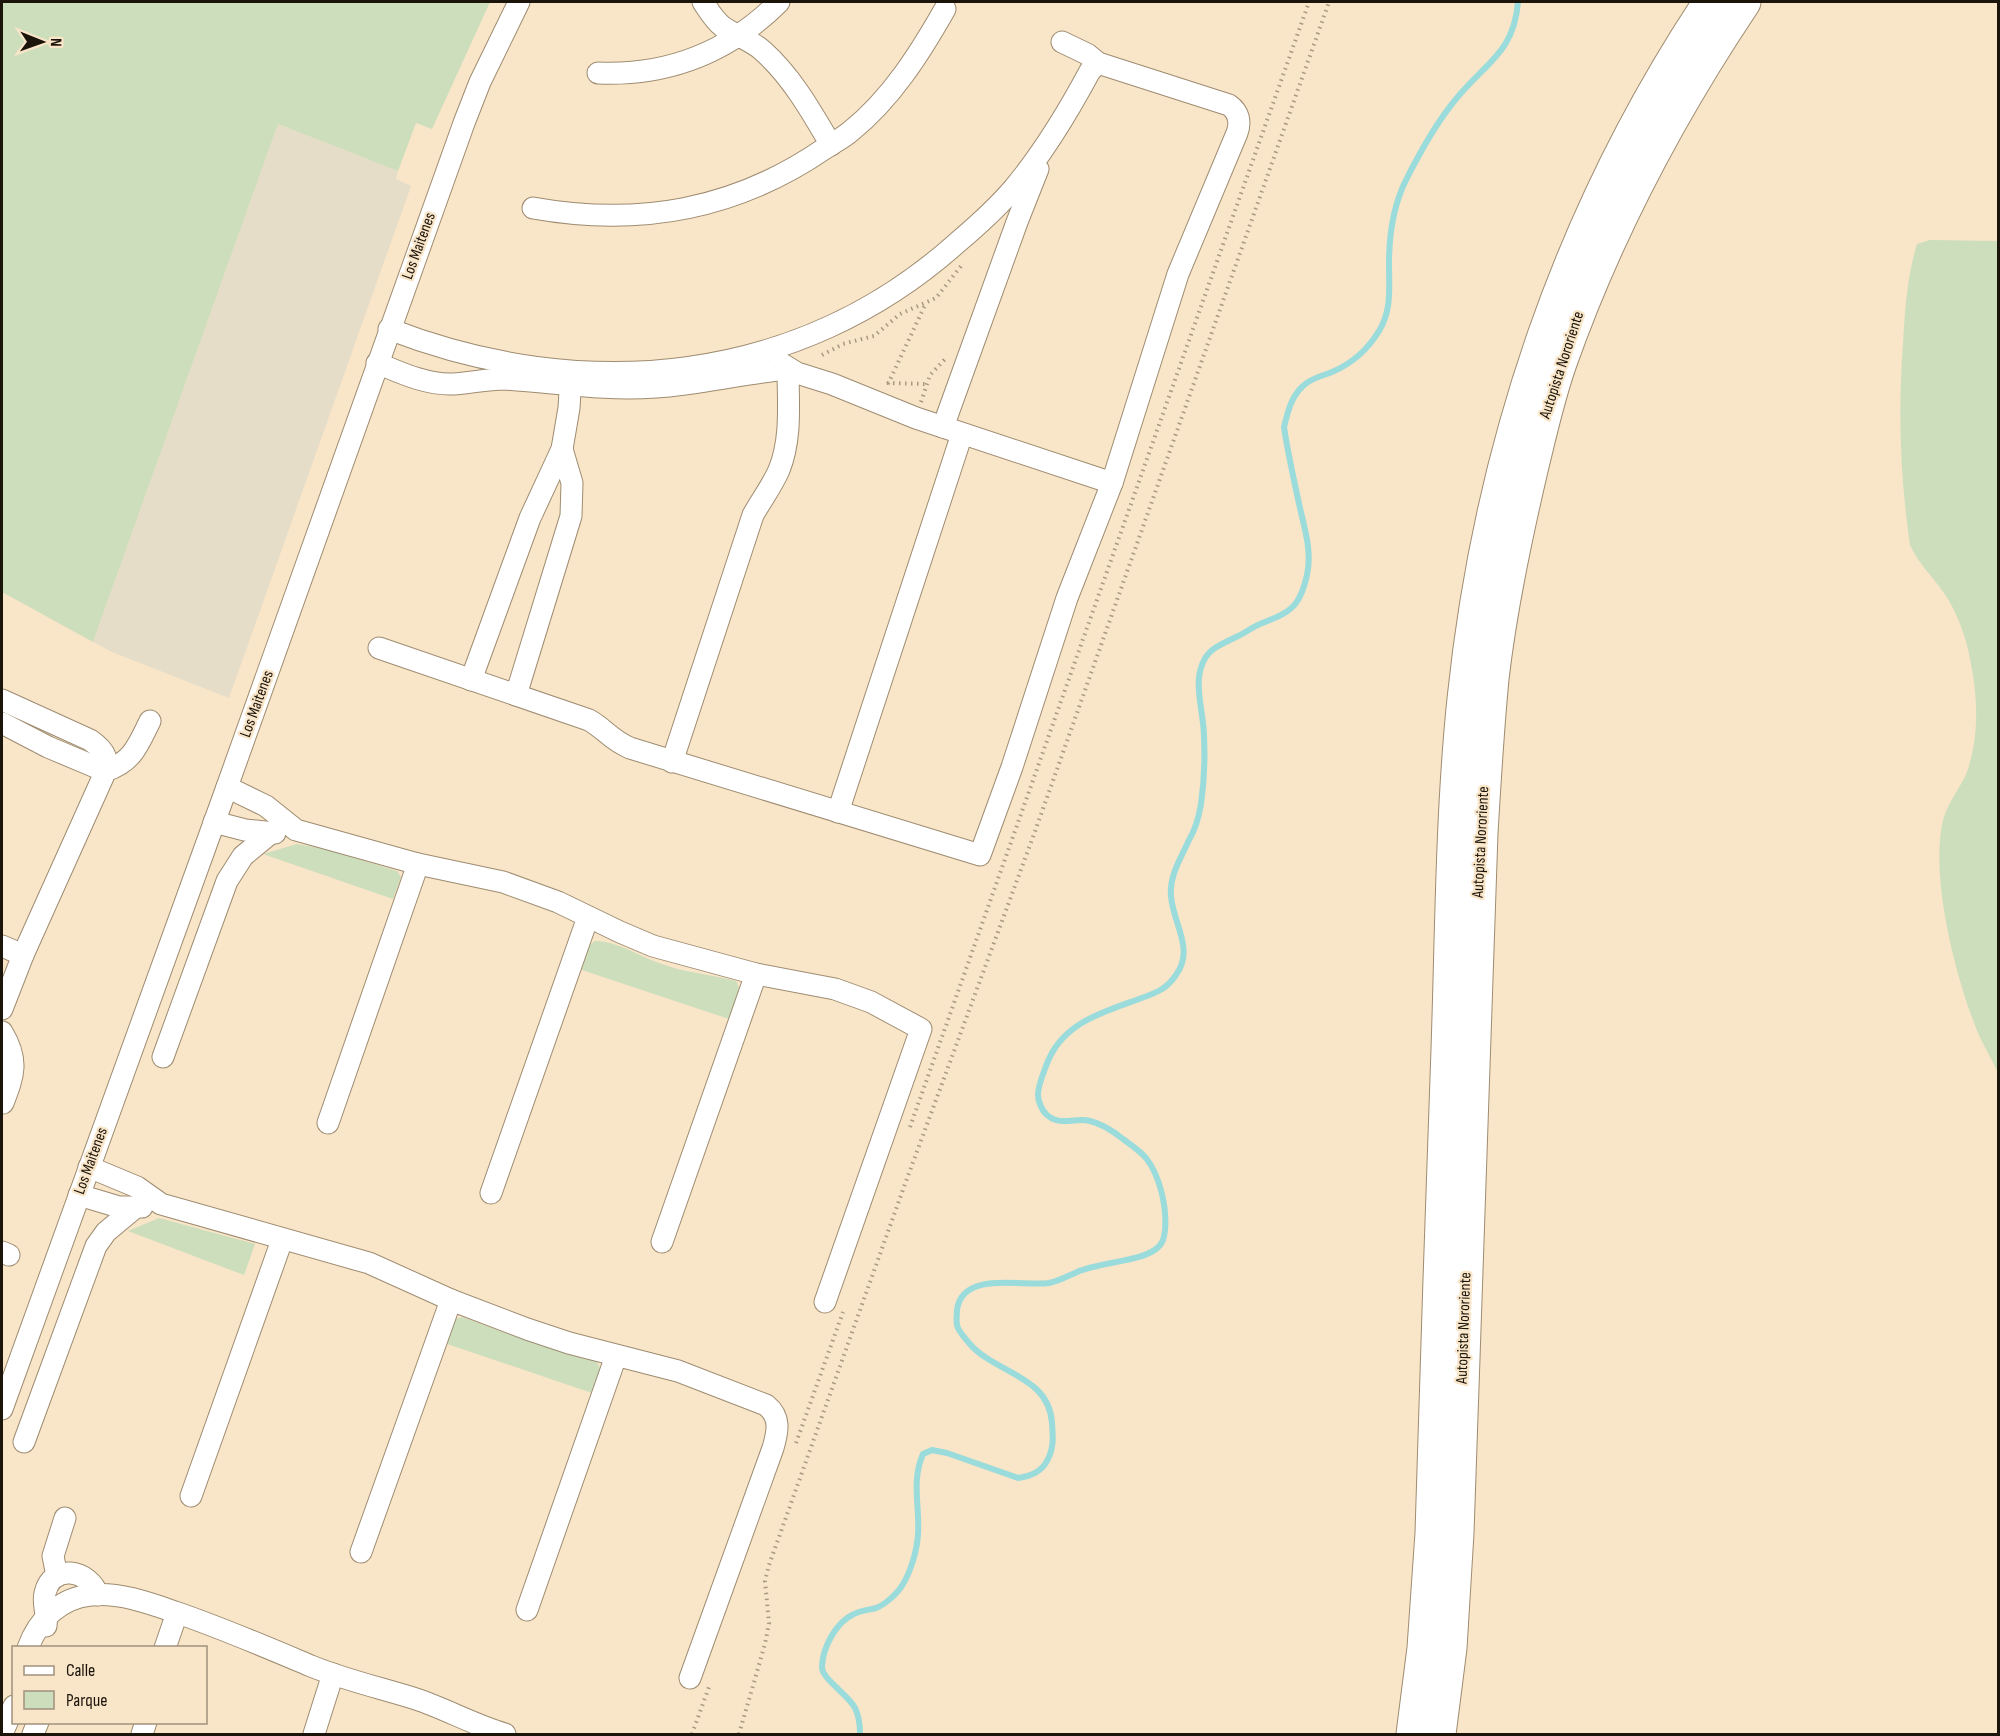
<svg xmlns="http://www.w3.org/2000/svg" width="2000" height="1736" viewBox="0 0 2000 1736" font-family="'Sofia Sans Condensed',sans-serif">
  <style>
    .industrial { fill: #e6ddc8 }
    .green { fill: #ccdebc }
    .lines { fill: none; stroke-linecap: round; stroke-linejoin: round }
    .stream { stroke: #9adbdb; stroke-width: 6 }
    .minor-casing { stroke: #9e8c71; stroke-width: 23 }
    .motorway-casing { stroke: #9e8c71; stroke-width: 35 }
    .path { stroke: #a99983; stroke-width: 4; stroke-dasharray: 1.5 4.5; stroke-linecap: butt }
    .minor { stroke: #fff; stroke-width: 21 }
    .motorway { stroke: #fff; stroke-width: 33 }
    .labels { text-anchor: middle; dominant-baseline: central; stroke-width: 4.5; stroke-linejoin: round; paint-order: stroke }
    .street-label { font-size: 16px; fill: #1b140a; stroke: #f9e5c8 }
  </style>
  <rect width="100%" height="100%" fill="#f9e5c8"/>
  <polygon class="industrial" points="278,124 398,171 396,179 411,186 229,698 112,652 93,642"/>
  <g class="green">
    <polygon points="2,2 490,2 432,129 416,123 398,171 278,124 93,642 2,592"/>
    <path d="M1930,240l68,1v832c-6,-13 -14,-27 -20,-40 -22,-54 -47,-151 -36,-208 3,-19 18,-36 25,-53 12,-34 11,-73 4,-108 -4,-24 -13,-51 -27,-71 -12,-17 -26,-30 -34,-48 -10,-69 -12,-133 -7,-201 2,-35 4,-67 14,-100z"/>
    <polygon points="297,844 325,849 397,871 401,877 393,899 263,854"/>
    <path d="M595,941c23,0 45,16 67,23 23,9 49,10 74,17 8,11 -3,27 -7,38l-147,-49 6,-24z"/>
    <polygon points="159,1218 255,1244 244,1275 128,1231"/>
    <path d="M462,1317l69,25 63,18c12,7 2,22 -2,33l-145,-49 8,-25z"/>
  </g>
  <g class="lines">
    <path class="stream" d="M860,1734c0,-8 -1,-18 -5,-26 -7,-14 -34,-29 -33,-42 1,-19 14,-44 32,-52 7,-4 15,-4 22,-6 10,-4 22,-15 27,-24 8,-13 14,-34 15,-49 2,-28 -7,-54 5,-81l9,-4 15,3 71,25c13,-2 24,-6 30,-19 6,-12 5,-23 4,-36 -3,-48 -57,-49 -83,-80 -4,-5 -11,-12 -12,-18 -1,-5 0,-10 0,-15 5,-40 66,-23 92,-27 10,-2 19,-7 28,-11 23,-10 62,-10 79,-23 7,-5 8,-11 9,-19 2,-23 -5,-54 -19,-72 -6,-7 -16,-14 -23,-19 -10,-8 -20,-15 -33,-18 -14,-4 -29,6 -43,-6 -5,-4 -9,-14 -9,-20 0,-9 5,-21 8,-29 15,-43 55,-53 93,-67 16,-6 27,-9 37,-24 19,-26 -3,-51 -5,-79 -2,-20 10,-38 18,-56 6,-10 10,-24 12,-36 3,-21 4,-46 3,-67 0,-20 -7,-40 -5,-60 4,-28 18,-30 39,-41 7,-3 13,-8 20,-11 13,-6 29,-10 38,-22 6,-8 9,-19 11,-28 5,-23 -2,-45 -7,-67 -6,-27 -12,-54 -16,-81 4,-16 7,-30 19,-41 8,-8 19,-10 29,-14 19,-8 36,-23 47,-41 13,-21 10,-44 10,-67 0,-29 4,-58 17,-84 14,-28 30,-57 50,-81 29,-36 58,-46 62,-97"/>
    <defs>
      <g id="minor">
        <path d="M703,2c6,9 11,18 20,25 13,9 28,13 40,24 29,26 48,60 68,94"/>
        <path d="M598,73c72,3 131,-21 181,-71"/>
        <path d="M533,208c106,19 202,2 291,-59 9,-6 19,-11 27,-18 40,-32 69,-78 94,-122"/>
        <path d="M389,329c196,76 410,56 569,-87 20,-17 39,-34 56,-54 30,-36 54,-76 76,-117l8,-8"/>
        <polyline points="779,362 797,373 832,384 916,418 1112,483"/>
        <path d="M377,363c24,10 50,22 76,21 17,-1 34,-5 51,-5 51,3 100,12 152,8 44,-3 87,-14 132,-18"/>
        <polyline points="943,427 1017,222 1038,169"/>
        <path d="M379,648l210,72c16,9 22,20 41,28l350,107 32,-88 55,-169 45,-115 66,-209 59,-141c4,-11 2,-21 -8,-28l-131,-42 -11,-9 -25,-12"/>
        <polyline points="471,680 530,518 562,449 569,408 571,374"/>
        <polyline points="516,695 571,516 572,483 562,449"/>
        <path d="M2,700l88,40c16,11 20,20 13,37l-80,178 -21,54"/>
        <polyline points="2,723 48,747 105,771"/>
        <path d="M672,762l81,-247c9,-16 19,-29 26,-45 13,-32 9,-68 9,-101"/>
        <path d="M105,771c28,-9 33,-26 45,-50"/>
        <polyline points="227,787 266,806 296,830 418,864 503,882 558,902 620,932 653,946 756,974 835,989 871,1002 921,1029 825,1302"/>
        <polyline points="838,812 962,434"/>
        <polyline points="214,822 245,830 275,833"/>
        <polyline points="2,946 23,955"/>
        <path d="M2,1032c17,28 12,43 1,71"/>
        <polyline points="163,1057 227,881 243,856 271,833"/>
        <polyline points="328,1123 418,864"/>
        <path d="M89,1167l48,20 24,17 208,59 82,37 76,29 42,14 109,28 88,34c15,12 12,26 7,43l-83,230"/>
        <polyline points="491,1193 588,917"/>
        <polyline points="79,1195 119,1207 142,1207"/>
        <polyline points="662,1242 756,974"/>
        <polyline points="2,1252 9,1255"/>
        <polyline points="2,1409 227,787 464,123 480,82 519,2"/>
        <polyline points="24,1442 96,1246 106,1232 136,1207"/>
        <polyline points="191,1496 282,1240"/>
        <polyline points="361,1552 451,1300"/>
        <polyline points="57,1576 53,1556 65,1518"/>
        <polyline points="527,1610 616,1356"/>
        <path d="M46,1626c2,-13 -4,-22 -1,-33 7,-30 44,-24 53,2"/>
        <path d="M28,1648c10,-28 32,-50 63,-53 28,-3 58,8 84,17 47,16 91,35 136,54 34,14 70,22 105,33 30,10 58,26 89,35"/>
        <polyline points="165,1648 177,1613"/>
        <polyline points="2,1734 14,1706"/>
        <polyline points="33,1734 38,1722"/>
        <polyline points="142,1734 146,1722"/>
        <polyline points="314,1734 333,1674"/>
      </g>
      <g id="motorway">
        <path d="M1413,1734l11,-86 8,-115c5,-161 10,-323 16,-484 4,-117 4,-234 16,-350 26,-250 106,-487 246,-697"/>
        <path d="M1439,1734l11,-86 7,-115 24,-700c3,-51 6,-102 11,-154 8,-70 23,-141 39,-209 9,-37 17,-74 30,-110 45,-127 108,-246 183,-358"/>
      </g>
    </defs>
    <use href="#minor" class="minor-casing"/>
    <use href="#motorway" class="motorway-casing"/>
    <g class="path">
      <polyline points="822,355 843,344 874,336 900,314 936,298 961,266"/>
      <polyline points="887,383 926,384"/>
      <polyline points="888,384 926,303"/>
      <polyline points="921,402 930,375 946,358"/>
      <polyline points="910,1127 1309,2"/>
      <polyline points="796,1443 843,1312"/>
      <polyline points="692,1734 709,1687"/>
      <polyline points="739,1734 765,1644 769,1623 765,1581 769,1565 905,1184 1033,837 1329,2"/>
    </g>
    <use href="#minor" class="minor"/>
    <use href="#motorway" class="motorway"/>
  </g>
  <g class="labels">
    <g class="street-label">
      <text transform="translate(419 246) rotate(-70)">Los Maitenes</text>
      <text transform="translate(1562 365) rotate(-72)">Autopista Nororiente</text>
      <text transform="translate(257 704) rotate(-70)">Los Maitenes</text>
      <text transform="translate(1481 842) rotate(-87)">Autopista Nororiente</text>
      <text transform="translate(91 1161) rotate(-70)">Los Maitenes</text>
      <text transform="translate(1464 1328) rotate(-88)">Autopista Nororiente</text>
    </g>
  </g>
  <rect width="2000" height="1736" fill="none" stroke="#1b140a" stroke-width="6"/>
  <rect x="12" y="1646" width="195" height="78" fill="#f9e5c8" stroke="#a0917c" stroke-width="1.5"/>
  <rect x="24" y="1666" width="30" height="9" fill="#ffffff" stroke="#a0917c" stroke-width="1.5"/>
  <text x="66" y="1676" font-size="18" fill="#1b140a">Calle</text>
  <rect x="24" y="1691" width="30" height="18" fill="#ccdebc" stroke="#a0917c" stroke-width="1.5"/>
  <text x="66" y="1706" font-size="18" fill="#1b140a">Parque</text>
  <g transform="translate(42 42) rotate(91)" stroke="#f9e5c8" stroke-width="4.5" paint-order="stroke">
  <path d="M0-4.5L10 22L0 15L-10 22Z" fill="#1b140a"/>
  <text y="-9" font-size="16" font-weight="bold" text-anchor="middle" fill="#1b140a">N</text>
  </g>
</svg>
